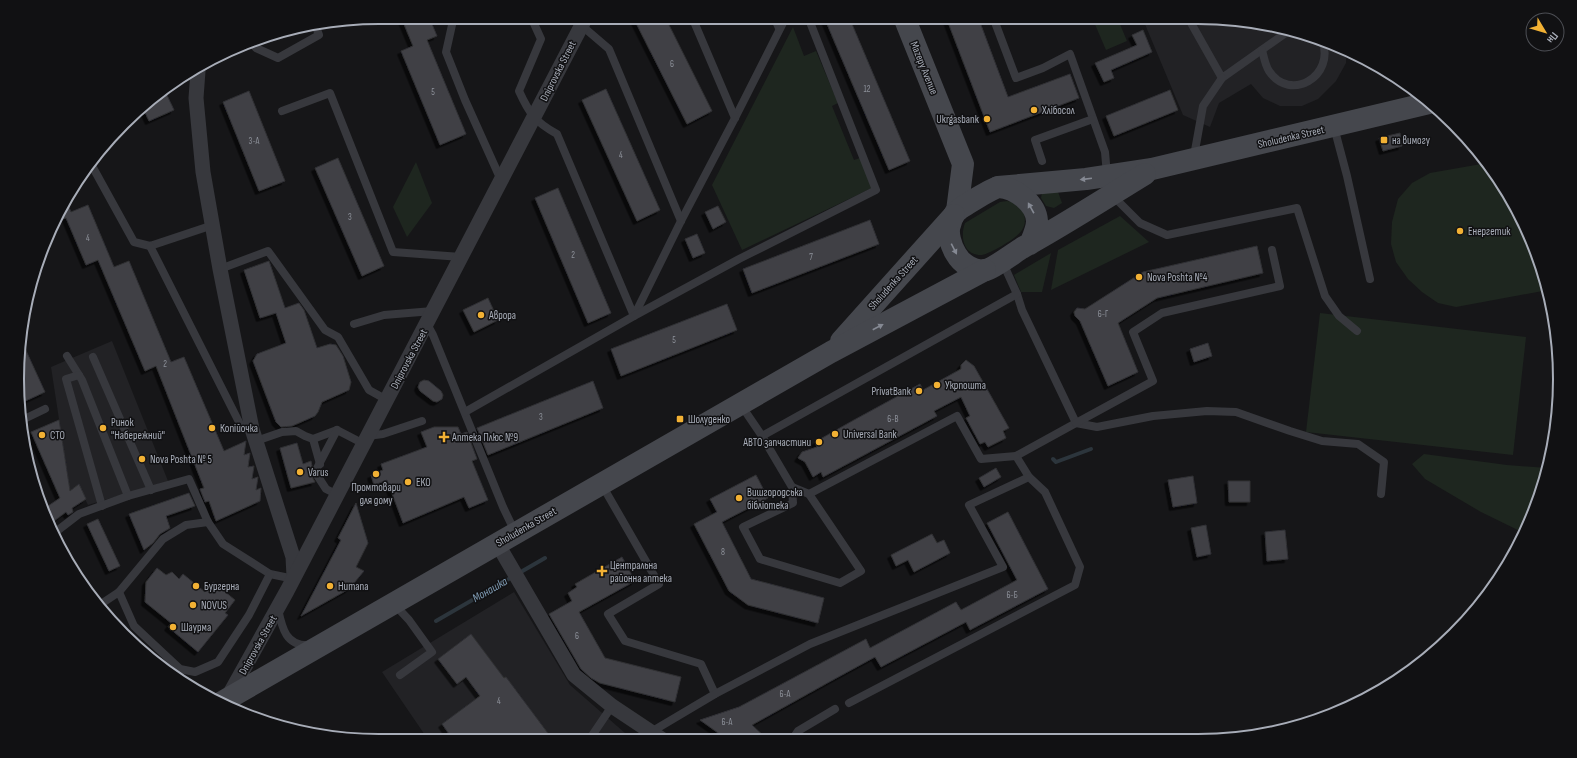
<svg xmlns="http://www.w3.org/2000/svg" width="1577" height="758" viewBox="0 0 1577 758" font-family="'Sofia Sans Condensed',sans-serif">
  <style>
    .built { fill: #222225 }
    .green { fill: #1e261f }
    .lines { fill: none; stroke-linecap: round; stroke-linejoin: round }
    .stream { stroke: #2c353c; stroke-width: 4 }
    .building { fill: #404145; stroke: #303034; filter: url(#shadow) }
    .lane { stroke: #37383d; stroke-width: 8 }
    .street { stroke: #37383d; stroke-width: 15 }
    .secondary { stroke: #45474d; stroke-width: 22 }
    .oneway { fill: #858993 }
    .poi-dot { fill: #f2b134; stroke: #111113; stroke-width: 1.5 }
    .labels { text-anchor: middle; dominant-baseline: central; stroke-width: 3; stroke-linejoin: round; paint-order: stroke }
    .number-label { font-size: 9px; fill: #8e929b }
    .street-label { font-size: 11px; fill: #a8adb8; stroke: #111113 }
    .poi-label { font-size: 11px; fill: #a8adb8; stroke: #111113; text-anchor: start }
    .water-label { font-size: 12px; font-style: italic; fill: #7f9bb3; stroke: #111113 }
    .rim { fill: none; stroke: #a8adb8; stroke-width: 2 }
  </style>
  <defs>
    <filter id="shadow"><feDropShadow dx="-3.5" dy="3.5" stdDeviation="0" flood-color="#0009"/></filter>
  </defs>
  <rect width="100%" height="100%" fill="#161618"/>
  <g class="built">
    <polygon points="1142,17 1198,17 1269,24 1337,45 1346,50 1346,63 1336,81 1318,99 1302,106 1280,106 1263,98 1251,84 1219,103 1210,127 1183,115"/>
    <polygon points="112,341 168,481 88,505 78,485 70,491 51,367"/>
    <polygon points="514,592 570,685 633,740 429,741 382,672"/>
  </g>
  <g class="green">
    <polygon points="1104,17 1117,17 1127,41 1106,50 1094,22"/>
    <polygon points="793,27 804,56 816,51 838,103 832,106 854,160 860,158 872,188 742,250 712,185"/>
    <polygon points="416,162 432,203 407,237 393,207"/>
    <polygon points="1487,163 1499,178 1533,241 1548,290 1456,307 1438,303 1422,292 1408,279 1396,262 1391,244 1392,222 1398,199 1412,183 1430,173"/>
    <polygon points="1057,189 1062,203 1054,208 1046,206 1041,198 1042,193"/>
    <path d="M1007,201l5,1 12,10c1,7 2,12 -2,18 -3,7 -34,25 -41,25 -18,0 -21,-19 -16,-32l35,-21z"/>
    <polygon points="1120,216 1149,242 1051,290 1058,250"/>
    <polygon points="1051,253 1042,292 1021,292 1014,275"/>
    <polygon points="1320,313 1526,337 1513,455 1306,432"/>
    <polygon points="1424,454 1507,465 1547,468 1532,518 1524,533 1481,512 1425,479 1412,464"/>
  </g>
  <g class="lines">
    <g class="stream">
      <polyline points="1053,459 1056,462 1091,449"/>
      <polyline points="436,621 545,558"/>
    </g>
  </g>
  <g class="building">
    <polygon points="401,17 429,17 437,36 427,40 466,134 440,145 401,51 413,46"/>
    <polygon points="633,17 665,17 712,111 687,124"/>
    <polygon points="824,17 849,17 910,161 889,170"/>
    <polygon points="946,17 978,17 1008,97 1070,74 1079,98 990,132"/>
    <polygon points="1143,30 1152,52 1111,70 1114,78 1104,82 1095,63 1137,45 1132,35"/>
    <polygon points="164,89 174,110 149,121 143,108 158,92"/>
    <polygon points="606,89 660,210 637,221 582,100"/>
    <polygon points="1170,90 1178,110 1114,136 1106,116"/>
    <polygon points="249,91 285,181 259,191 223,102"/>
    <polygon points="1400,133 1402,146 1383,151 1379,138"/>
    <polygon points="338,158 384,266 362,276 315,168"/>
    <polygon points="558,188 611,313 588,323 535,198"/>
    <polygon points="66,200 71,212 88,205 114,267 129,261 171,362 184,357 224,451 246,441 244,455 250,453 248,467 254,466 252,479 258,477 256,490 261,488 260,501 216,521 209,501 205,502 200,489 204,488 156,366 145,371 98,260 86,265 66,218 55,221"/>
    <polygon points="718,206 726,222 713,229 705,212"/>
    <polygon points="870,220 879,244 752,293 743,269"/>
    <polygon points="697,234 705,253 693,258 685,239"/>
    <polygon points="1257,246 1263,273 1157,298 1118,323 1138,372 1108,386 1080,321 1075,316 1074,312 1077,308 1085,309 1143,272"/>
    <polygon points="269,261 285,308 299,303 304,310 317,348 330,344 336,345 343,356 351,382 349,390 322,402 318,412 315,416 292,426 281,427 276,422 253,361 257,354 286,343 276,313 260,318 244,270"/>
    <polygon points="488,298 498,320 474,332 463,310"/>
    <polygon points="727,304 737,330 621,376 611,349"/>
    <polygon points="1208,343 1212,356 1194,362 1190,349"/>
    <polygon points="23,344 45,392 21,403 22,385"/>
    <polygon points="966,360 974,366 1009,428 1003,431 1006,438 988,447 985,442 980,444 966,418 970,416 961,397 934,411 937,416 823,477 821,472 813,477 805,462 798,458 802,452 817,447 815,442 854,420 920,384 923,390 961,369 961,365"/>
    <polygon points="424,380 429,381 441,391 443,395 442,399 437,402 433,401 420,391 418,387 420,382"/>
    <polygon points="593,381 603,408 488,455 477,428"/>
    <polygon points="59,420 70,491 79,484 86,499 72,508 73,512 68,515 66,512 50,524 45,508 60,498 31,432"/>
    <polygon points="434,427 458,427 461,434 467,432 477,459 472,461 488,500 469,508 464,497 403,523 387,480 374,485 371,475 383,470 381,464 427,447 421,432"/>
    <polygon points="297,443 303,464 311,461 312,466 310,473 315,482 291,488 280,448"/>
    <polygon points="996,468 1001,477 984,487 979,478"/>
    <polygon points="756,475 768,498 722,522 751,579 824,598 818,623 748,605 729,591 694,524 717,512 710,499"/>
    <polygon points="1193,476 1197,503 1173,507 1168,480"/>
    <polygon points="1228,481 1250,481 1250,502 1229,502"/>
    <polygon points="189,493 195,506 166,516 170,528 160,534 153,543 144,550 129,514"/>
    <polygon points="356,503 368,543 356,567 364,571 349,589 301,616 341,540 338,538"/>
    <polygon points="1008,512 1048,589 970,630 966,622 881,667 875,657 831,681 752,725 768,740 728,740 700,720 739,707 866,639 870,648 956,602 961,610 1017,580 987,523"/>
    <polygon points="98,519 120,566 109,571 87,524"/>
    <polygon points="1206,525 1211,554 1197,557 1191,528"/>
    <polygon points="1285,530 1288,559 1267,561 1265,532"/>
    <polygon points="932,534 937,543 944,540 950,553 914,572 908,560 896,566 891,555"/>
    <polygon points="622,557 635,581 579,612 605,658 681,677 675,702 600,683 591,678 581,669 549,614 572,601 568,593 577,587 575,584"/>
    <polygon points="157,568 166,575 172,572 179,579 183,574 205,592 213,582 235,600 225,613 228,615 198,652 168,627 171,623 145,602 146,582"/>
    <polygon points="471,634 504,678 506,677 553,740 454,741 442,724 480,696 466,677 457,684 438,659"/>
  </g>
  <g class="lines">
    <g class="lane">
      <polyline points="449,17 452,25 446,52 465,100 501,180"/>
      <path d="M531,17l10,22 -22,52c10,22 16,31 38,43l77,182 47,-95 54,-103 51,-101"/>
      <polyline points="692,17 735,118"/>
      <polyline points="774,17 779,28"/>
      <polyline points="993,17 1016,78 1043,68 1070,54 1105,152 1107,175"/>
      <polyline points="1201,17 1191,23 1222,78 1290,30"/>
      <polyline points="581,25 609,49 681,221"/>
      <polyline points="252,42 256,48 278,58 319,35 316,27"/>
      <path d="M1262,50c2,7 3,15 7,21 21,32 67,5 53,-31"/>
      <polyline points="282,111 330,93 393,252 461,257"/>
      <polyline points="1334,127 1347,176 1370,279"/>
      <polyline points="1194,156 1203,106 1222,78"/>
      <polyline points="1042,161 1035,140 1093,119"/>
      <polyline points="91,164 134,242 150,246 213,225"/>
      <polyline points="1112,195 1140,223 1167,235 1297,208 1325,296 1339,316 1357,331"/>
      <polyline points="150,246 240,424 252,429"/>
      <polyline points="1003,263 1017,294 1022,310 1076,423 1016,456 1029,477"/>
      <polyline points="220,269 268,251 325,330 338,337 369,390 387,400"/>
      <polyline points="354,324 384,315 433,311"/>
      <polyline points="427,324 433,335 503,507 515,532"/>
      <polyline points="67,356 82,380 128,496"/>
      <polyline points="93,357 151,490"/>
      <polyline points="79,375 66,379 102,506"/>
      <polyline points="741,405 762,436 792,487 793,503 743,527 760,559 840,583 861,571 809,494"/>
      <polyline points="465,412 634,316 739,259 876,190 808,17"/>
      <polyline points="20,421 45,409"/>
      <polyline points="1076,423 1097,427 1153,416 1207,411 1236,412 1290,431 1322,441 1358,444 1384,462 1381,494"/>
      <polyline points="1076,423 1153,381 1133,332 1162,313 1280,286 1272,250"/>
      <polyline points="367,436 383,434 422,421"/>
      <polyline points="762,436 1017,294"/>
      <polyline points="256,441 282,432 296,431 305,436 313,439"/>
      <polyline points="320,464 313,439 337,430"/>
      <polyline points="602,485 659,584 608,614 625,641 701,664 715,694"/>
      <polyline points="792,487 809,494 957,416 981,459 1016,456"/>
      <polyline points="338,495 326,489 315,472 337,430 364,444"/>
      <polyline points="53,534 79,514 128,496 189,479 208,522 223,544 270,574 294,579"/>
      <polyline points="119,592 163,539 186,525 208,522"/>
      <polyline points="394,604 409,620 432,652 400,675"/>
      <polyline points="98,606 119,592 134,626 180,669 195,672 218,662 249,615 270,574"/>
      <path d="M278,609c4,19 8,38 32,36"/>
      <polyline points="589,740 612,706"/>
      <polyline points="646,740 651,732 715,694 810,644 1003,567 969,505 1029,477 1045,492 1080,567 1075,585 849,703"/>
      <polyline points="792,740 798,731 835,709"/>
    </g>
    <g class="street">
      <polyline points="198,71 196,98 203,172 220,269 252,429 293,557 294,576"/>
      <polyline points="497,543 574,675 612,706 663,740"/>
      <polyline points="228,697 287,591 586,17"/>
    </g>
    <g class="secondary">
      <polyline points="904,17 963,164 957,211"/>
      <polyline points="998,187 1086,179 1152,169 1429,103"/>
      <path d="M1030,244c3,-7 7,-15 7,-23 -1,-18 -22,-33 -38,-34 -5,0 -41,22 -44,26 -2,3 -4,8 -5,12 -3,8 1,21 6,29 5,9 18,19 30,16 8,-2 28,-17 36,-22 42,-23 82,-49 123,-74"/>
      <polyline points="841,341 954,215"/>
      <polyline points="222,702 831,352 985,270"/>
    </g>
  </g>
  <defs><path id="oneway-solid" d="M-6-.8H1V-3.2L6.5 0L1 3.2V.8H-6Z"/></defs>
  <g class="oneway">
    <use href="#oneway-solid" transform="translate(1086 179) rotate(173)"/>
    <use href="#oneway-solid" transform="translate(1031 208) rotate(-119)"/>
    <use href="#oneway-solid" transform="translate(954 249) rotate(63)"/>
    <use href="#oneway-solid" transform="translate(878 327) rotate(-28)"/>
  </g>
  <g class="poi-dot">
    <circle cx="1034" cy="110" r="4"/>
    <circle cx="987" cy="119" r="4"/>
    <rect x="1380" y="136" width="8" height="8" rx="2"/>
    <circle cx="1460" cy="231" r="4"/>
    <circle cx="1139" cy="277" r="4"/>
    <circle cx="481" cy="315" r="4"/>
    <circle cx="937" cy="385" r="4"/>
    <circle cx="919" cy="391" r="4"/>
    <rect x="676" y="415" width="8" height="8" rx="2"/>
    <circle cx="103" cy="428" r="4"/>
    <circle cx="212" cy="428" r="4"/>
    <circle cx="835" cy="434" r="4"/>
    <circle cx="42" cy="435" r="4"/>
    <path d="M442 431h4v4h4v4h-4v4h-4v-4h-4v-4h4z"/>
    <circle cx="819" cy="442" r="4"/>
    <circle cx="142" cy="459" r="4"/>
    <circle cx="300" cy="472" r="4"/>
    <circle cx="376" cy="474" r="4"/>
    <circle cx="408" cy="482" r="4"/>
    <circle cx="739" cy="498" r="4"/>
    <path d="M600 565h4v4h4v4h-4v4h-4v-4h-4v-4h4z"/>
    <circle cx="196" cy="586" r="4"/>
    <circle cx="330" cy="586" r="4"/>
    <circle cx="193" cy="605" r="4"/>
    <circle cx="173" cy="627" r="4"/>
  </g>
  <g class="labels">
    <g class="number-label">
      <text x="672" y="64">6</text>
      <text x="867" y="89">12</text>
      <text x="433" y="92">5</text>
      <text x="254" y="141">3-А</text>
      <text x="621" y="155">4</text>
      <text x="350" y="217">3</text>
      <text x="88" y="238">4</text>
      <text x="573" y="255">2</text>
      <text x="811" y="257">7</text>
      <text x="1103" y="314">6-Г</text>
      <text x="674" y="340">5</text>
      <text x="165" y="364">2</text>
      <text x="541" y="417">3</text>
      <text x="893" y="419">6-В</text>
      <text x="723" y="552">8</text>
      <text x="1012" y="595">6-Б</text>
      <text x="577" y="636">6</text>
      <text x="785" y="694">6-А</text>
      <text x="499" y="701">4</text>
      <text x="727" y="722">6-А</text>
    </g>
    <g class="street-label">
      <text transform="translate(924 68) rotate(68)">Mazepy Avenue</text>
      <text transform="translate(558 71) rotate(-63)">Dniprovska Street</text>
      <text transform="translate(1291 137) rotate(-13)">Sholudenka Street</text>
      <text transform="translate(893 283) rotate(-48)">Sholudenka Street</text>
      <text transform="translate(409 359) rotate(-62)">Dniprovska Street</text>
      <text transform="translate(526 527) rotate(-30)">Sholudenka Street</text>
      <text transform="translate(258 645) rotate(-61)">Dniprovska Street</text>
    </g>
    <g class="poi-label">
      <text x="1042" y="110">Хлібосол</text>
      <text x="979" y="119" text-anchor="end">Ukrgasbank</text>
      <text x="1392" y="140">на вимогу</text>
      <text x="1468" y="231">Енергетик</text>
      <text x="1147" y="277">Nova Poshta №4</text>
      <text x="489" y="315">Аврора</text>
      <text x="945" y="385">Укрпошта</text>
      <text x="911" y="391" text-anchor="end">PrivatBank</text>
      <text x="688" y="419">Шолуденко</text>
      <text x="111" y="422">Ринок<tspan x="111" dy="13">"Набережний"</tspan></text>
      <text x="220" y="428">Копійочка</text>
      <text x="843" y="434">Universal Bank</text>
      <text x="50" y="435">СТО</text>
      <text x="452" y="437">Аптека Плюс №9</text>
      <text x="811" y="442" text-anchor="end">АВТО запчастини</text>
      <text x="150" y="459">Nova Poshta № 5</text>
      <text x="308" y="472">Varus</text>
      <text x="416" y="482">EKO</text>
      <text x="376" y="487" text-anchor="middle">Промтовари<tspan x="376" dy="13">для дому</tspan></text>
      <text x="747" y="492">Вишгородська<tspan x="747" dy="13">бібліотека</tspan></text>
      <text x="610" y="565">Центральна<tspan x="610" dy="13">районна аптека</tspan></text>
      <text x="204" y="586">Бургерна</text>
      <text x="338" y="586">Humana</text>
      <text x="201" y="605">NOVUS</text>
      <text x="181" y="627">Шаурма</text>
    </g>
    <g class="water-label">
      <text transform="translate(490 590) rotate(-30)">Монашка</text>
    </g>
  </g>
  <path d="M0 0H1577V758H0ZM379 24H1198A355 355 0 0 1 1553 379V379A355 355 0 0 1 1198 734H379A355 355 0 0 1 24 379V379A355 355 0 0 1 379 24Z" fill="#111113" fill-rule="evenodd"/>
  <path class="rim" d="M379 24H1198A355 355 0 0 1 1553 379V379A355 355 0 0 1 1198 734H379A355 355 0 0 1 24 379V379A355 355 0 0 1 379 24Z"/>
  <g transform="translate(1545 32) rotate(128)"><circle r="19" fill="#111113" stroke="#4d4f55"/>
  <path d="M0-3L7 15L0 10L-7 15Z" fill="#f2b134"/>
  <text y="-6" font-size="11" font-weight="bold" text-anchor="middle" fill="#a8adb8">Пн</text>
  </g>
</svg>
